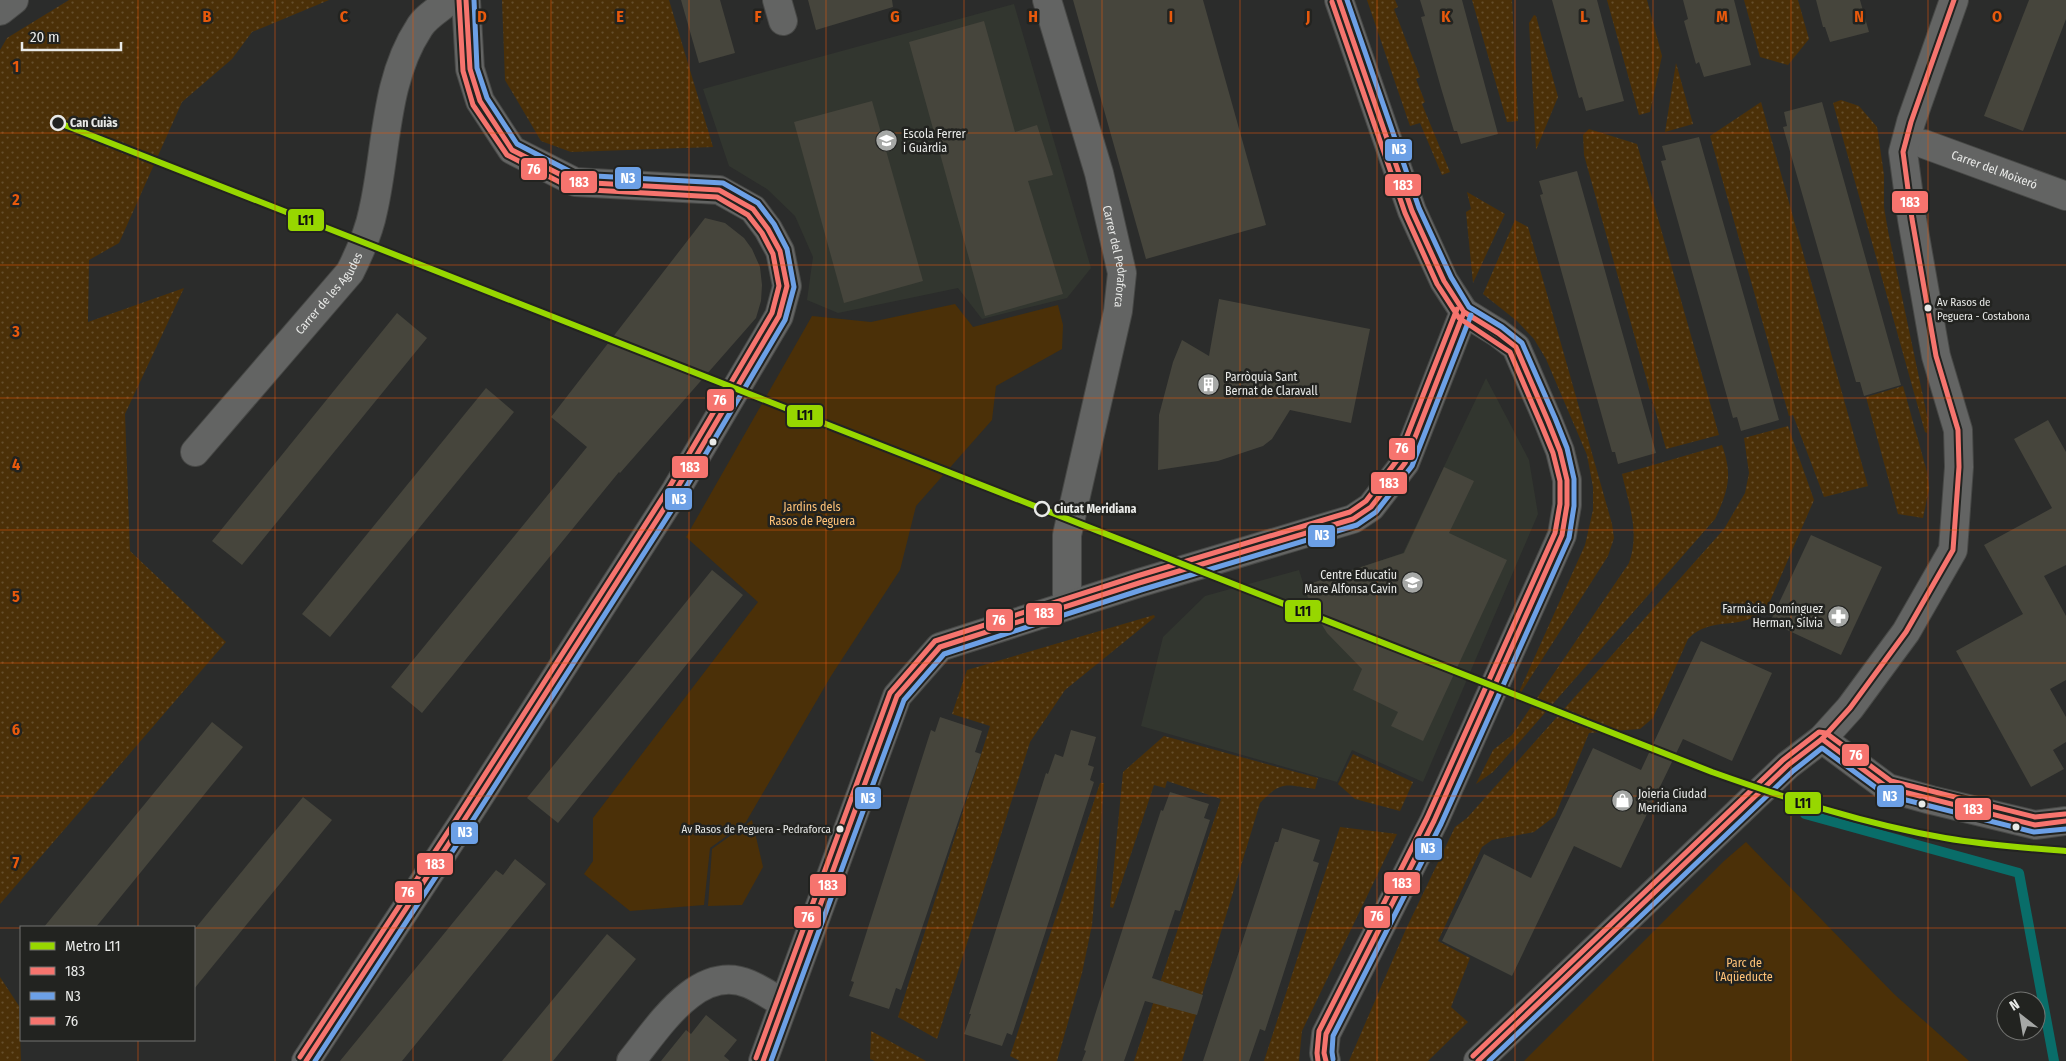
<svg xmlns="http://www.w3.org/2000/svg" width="2066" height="1061" viewBox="0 0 2066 1061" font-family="'Fira Sans Condensed',sans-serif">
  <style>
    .built { fill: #32362f }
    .grass { fill: url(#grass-dots) }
    .park { fill: #4b3008 }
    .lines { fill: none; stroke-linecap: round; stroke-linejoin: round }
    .stream { stroke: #096d69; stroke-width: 10 }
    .building { fill: #46453c }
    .minor-casing { stroke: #474846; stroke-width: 30 }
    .minor { stroke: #636463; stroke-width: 28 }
    .bus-1-casing { stroke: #222320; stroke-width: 9 }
    .bus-2-casing { stroke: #222320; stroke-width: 9 }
    .bus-3-casing { stroke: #222320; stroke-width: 9 }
    .bus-1 { stroke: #f6746e; stroke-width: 5 }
    .bus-2 { stroke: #6ca0e6; stroke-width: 5 }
    .bus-3 { stroke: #f6746e; stroke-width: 5 }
    .metro-1-casing { stroke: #222320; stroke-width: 10 }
    .metro-1 { stroke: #97d700; stroke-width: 6 }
    .grid { fill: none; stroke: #e8590c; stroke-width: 1; stroke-opacity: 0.55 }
    .stop-dot { fill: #222320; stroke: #e9eae8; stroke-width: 2.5 }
    .bus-dot { fill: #e9eae8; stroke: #222320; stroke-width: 2 }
    .labels { text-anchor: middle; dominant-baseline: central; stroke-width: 5; stroke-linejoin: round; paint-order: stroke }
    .bus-label { font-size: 11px; fill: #e9eae8; stroke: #222320; text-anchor: start }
    .stop-label { font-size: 12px; font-weight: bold; fill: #e9eae8; stroke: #222320; text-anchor: start }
    .poi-label { font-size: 12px; fill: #e9eae8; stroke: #222320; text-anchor: start }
    .street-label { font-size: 12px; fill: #e9eae8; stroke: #222320 }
    .park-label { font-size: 12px; fill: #fec277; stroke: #222320 }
    .grid-label { font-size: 16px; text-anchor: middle; font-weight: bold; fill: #e8590c; stroke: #222320; stroke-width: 5; stroke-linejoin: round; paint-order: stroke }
    .line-badge { stroke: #222320; stroke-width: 2 }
    .badge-label { font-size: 14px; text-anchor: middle; font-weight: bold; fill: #fff }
    .pale-badge-label { font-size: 14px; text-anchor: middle; font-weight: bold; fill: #111 }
  </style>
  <defs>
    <pattern id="grass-dots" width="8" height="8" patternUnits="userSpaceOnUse" patternTransform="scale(1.25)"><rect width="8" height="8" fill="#4b3008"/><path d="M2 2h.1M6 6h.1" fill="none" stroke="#654e2c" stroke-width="1.8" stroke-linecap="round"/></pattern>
  </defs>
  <rect width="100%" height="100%" fill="#2b2c2b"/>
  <g class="built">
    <polygon points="1014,4 1091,268 1067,298 982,319 958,288 838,313 807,300 813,257 795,216 767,189 729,166 703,89"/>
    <polygon points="1486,378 1529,460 1538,514 1423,782 1352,750 1337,782 1141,726 1163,637 1205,596 1299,570 1304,586 1403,553"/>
  </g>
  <g class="grass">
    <polygon points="69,0 329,0 252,32 232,59 182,102 119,243 89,260 88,322 184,288 125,414 130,551 226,642 0,904 0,50 7,38"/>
    <polygon points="502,0 669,0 713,147 571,152 541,141 505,80"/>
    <polygon points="1367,0 1395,0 1398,7 1394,9 1420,77 1416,79 1425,102 1422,104 1450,172 1442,175 1420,123 1410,126"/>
    <polygon points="1472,0 1512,0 1518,121 1507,122"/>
    <polygon points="1607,0 1647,0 1662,56 1650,112 1639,115"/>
    <polygon points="1744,0 1798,0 1809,39 1788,65 1760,57"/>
    <polygon points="1534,15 1536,16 1558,97 1536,150 1529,23"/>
    <polygon points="1676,63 1693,124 1665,132"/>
    <polygon points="1841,100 1859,106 1877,127 1884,175 1884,207 1888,231 1928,420 1927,433 1925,432 1833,103"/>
    <polygon points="1761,102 1868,486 1824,497 1793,415 1789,416 1710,136"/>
    <polygon points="1589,129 1637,144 1719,435 1666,449 1584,155 1583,135"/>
    <polygon points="1467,192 1505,214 1473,283 1466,212 1471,209"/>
    <polygon points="1515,220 1528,227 1612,524 1614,538 1608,556 1520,694 1518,694 1585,545 1593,510 1593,487 1587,455 1546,359 1534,339 1517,321 1483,294"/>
    <polygon points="1903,386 1927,472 1929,489 1923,518 1898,514 1866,397"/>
    <path d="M1788,426l26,74 -47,108c-26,25 -55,6 -79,31l-35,79 -13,11 -51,4 -34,83 -21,16 -42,8 -10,7 -44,94 32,17 -19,49 17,15 -40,39h-79l57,-132 49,-102 12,-9 257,-289 21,-36 4,-20 -5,-35z"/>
    <path d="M1722,445c11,31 6,46 -7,74l-222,253 -17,12 17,-34 19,-15 117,-172c11,-31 0,-58 -7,-89z"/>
    <polygon points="1154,615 1155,617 1065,690 1030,742 937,1039 898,1017 990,726 952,714 967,670"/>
    <path d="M1164,736l154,42 -3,11c-30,-4 -33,-9 -55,14l-78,258h-48l87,-262 -54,-18 -2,7 -11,-3 -41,123 -3,-1 13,-135z"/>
    <polygon points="1353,754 1413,782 1400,811 1355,799 1338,784"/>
    <polygon points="1100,783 1104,783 1092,925 1082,973 1057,1061 1020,1061 1010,1056"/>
    <polygon points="1340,827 1397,834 1302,1031 1299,1061 1264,1061"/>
    <polygon points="0,977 19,1006 21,1061 0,1061"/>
    <polygon points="871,1031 926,1061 875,1061 870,1059"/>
  </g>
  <g class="park">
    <polygon points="955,304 973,327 1058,305 1063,325 1062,349 996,386 992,420 916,506 900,570 831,676 746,822 710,848 704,905 630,911 584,874 593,861 593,818 758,602 686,537 812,316 871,322"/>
    <polygon points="752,820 763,867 742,905 708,906 712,849"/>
    <polygon points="1746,842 1894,994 1969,1061 1524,1061 1724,861"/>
  </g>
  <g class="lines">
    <polyline class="stream" points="1805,814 2019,873 2054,1061"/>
  </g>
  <g class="building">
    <polygon points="681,0 720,0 735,53 699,63"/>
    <polygon points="808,0 892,0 893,7 816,30"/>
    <polygon points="1073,0 1203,0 1266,225 1146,259"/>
    <polygon points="1420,0 1462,0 1498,134 1461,144 1457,131 1454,131 1441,88 1421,17 1425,16"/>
    <polygon points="1552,0 1597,0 1624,101 1586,111 1582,97 1579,98"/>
    <polygon points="1683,0 1734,0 1751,65 1704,77 1699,62 1696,64 1684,21 1688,19"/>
    <polygon points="1816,0 1860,0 1869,32 1830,42 1825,27 1823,27"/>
    <polygon points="2029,0 2066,0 2066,19 2023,131 1984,116"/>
    <polygon points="984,21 1015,132 1037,125 1053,175 1028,181 1063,294 985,316 909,42"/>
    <polygon points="872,101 923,281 844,303 794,122"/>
    <polygon points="1822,102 1901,385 1864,396 1860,382 1856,382 1783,127 1787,126 1784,112"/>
    <polygon points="1699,137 1779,420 1741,431 1737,417 1733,418 1661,161 1666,160 1662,146"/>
    <polygon points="1577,171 1656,453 1618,464 1615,452 1612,452 1540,195 1543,194 1539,181"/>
    <polygon points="705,218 725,223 744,238 752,249 760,267 762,285 761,301 756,318 620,473 619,472 422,713 391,687 587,447 551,417"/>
    <polygon points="1219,299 1370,329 1351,423 1290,410 1272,439 1263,446 1218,461 1158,470 1159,415 1173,362 1182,340 1209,356"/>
    <polygon points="397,313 427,338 242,565 212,541"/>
    <polygon points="486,388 514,412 330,637 302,614"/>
    <polygon points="2048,420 2066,452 2066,565 2044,576 2066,616 2066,680 2050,689 2066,717 2066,742 2053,750 2064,769 2031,787 1956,651 2023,614 1984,545 2052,508 2014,439"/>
    <polygon points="1444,467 1474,481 1449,533 1507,560 1423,741 1391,726 1398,712 1353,690 1362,669 1327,633 1316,615 1303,586 1404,553"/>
    <polygon points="1811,535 1882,567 1841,655 1770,622"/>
    <polygon points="712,570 743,595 558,823 527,798"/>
    <polygon points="1701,641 1772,673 1732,761 1683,739 1621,868 1574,846 1512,976 1442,941 1484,854 1531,878 1593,748 1641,770"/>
    <polygon points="940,717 982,731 975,752 981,754 901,990 896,988 889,1009 849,996 854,982 851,981 931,730 935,732"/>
    <polygon points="212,722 243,747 96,927 44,927"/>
    <polygon points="1071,730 1096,737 1088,765 1094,767 1090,780 1094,782 1012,1035 1007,1033 1002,1046 964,1034 971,1014 969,1014 1046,773 1048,774 1055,754 1063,757"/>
    <polygon points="1170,792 1209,804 1204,818 1210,820 1180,911 1175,910 1152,978 1203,995 1197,1015 1145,1001 1124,1061 1082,1061 1086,1051 1084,1050 1099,1002 1161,810 1163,811"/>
    <polygon points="303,797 332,820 194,989 194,930"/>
    <polygon points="1282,828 1320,840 1313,861 1319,863 1265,1031 1260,1029 1249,1061 1203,1061 1275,842 1278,842"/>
    <polygon points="515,859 546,884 402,1061 340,1061 496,870 503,875"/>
    <polygon points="607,934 636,959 553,1061 502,1061"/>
    <polygon points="706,1015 737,1040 724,1056 730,1061 661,1061 686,1030 691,1034"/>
  </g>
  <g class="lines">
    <defs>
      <g id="minor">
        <polyline points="777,0 783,21"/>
        <path id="s1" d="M1047,0l52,173 23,100 -4,38 -51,224v71"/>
        <polyline points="0,11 14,0"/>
        <path id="s2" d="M1924,144l142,52"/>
        <path id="s3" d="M195,452l155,-180c10,-20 19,-40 23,-61 14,-60 11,-130 46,-183 6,-11 22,-20 31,-28"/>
        <polyline points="1822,739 1888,788 1931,800 2035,825 2066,821"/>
        <polyline points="306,1061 463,822 676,490 779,316 787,286 780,251 768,229 753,209 719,190 575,182 512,150 480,101 470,69 466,0"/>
        <path d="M631,1061c27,-33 67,-99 118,-77 12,5 23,13 34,19"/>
        <polyline points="763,1061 897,696 940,647 1139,583 1353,519 1371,507 1405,463 1464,312"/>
        <polyline points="1326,1061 1324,1053 1326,1034 1434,821 1562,535 1567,505 1567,480 1560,451 1548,421 1516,347 1498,333 1464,312 1444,281 1412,211 1339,0"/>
        <polyline points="1478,1061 1788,765 1822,739 1850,708 1906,632 1953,550 1959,467 1958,430 1936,356 1912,219 1903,152 1911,122 1954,0"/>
      </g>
    </defs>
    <use href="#minor" class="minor-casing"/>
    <use href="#minor" class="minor"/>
    <defs>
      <g id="bus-1">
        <polyline points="1822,739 1888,788 2035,825 2066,821"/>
        <polyline points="306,1061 463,822 676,490 779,316 787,286 780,251 768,229 753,209 719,190 575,182 512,150 480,101 470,69 466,0"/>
        <polyline points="763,1061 897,696 940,647 1139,583 1353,519 1371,507 1405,463 1464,312"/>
        <polyline points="1326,1061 1324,1053 1326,1034 1434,821 1562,535 1567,505 1567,480 1560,451 1548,421 1516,347 1498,333 1464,312 1444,281 1412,211 1339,0"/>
        <polyline points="1478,1061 1788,765 1822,739 1850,708 1906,632 1953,550 1959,467 1958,430 1936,356 1912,219 1903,152 1911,122 1954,0"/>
      </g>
      <g id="bus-2">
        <polyline points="1333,1059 1332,1052 1333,1036 1441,824 1569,538 1574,506 1574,479 1567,448 1555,418 1522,343 1502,327 1469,307 1451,277 1419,208 1347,0"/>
        <polyline points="315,1061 469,826 682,494 785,320 794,287 787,249 774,224 758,203 723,183 577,175 517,144 487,98 477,68 474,0"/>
        <polyline points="771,1061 904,700 944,654 1141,590 1357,525 1376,512 1412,466 1471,315"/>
        <polyline points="1489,1061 1793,771 1822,748 1886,795 2034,832 2066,829"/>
      </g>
      <g id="bus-3">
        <polyline points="1473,1056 1783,760 1819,732 1826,733 1891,781 2035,817 2065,814"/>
        <polyline points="300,1057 457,818 670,486 772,313 779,286 773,254 762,233 748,215 717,197 573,189 507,155 473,105 463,71 459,0"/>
        <polyline points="756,1058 890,693 935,641 1137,576 1350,512 1366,501 1398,459 1457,309"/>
        <polyline points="1318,1061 1317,1053 1319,1031 1427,818 1555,533 1560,504 1560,481 1553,453 1541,424 1510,352 1459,318 1437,284 1405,213 1332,2"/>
      </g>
    </defs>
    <use href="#bus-1" class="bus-1-casing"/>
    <use href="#bus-2" class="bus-2-casing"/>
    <use href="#bus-3" class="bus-3-casing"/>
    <use href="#bus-1" class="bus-1"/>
    <use href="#bus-2" class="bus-2"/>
    <use href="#bus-3" class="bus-3"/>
    <defs>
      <path id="metro-1" d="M57,122l1655,650c76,27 153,52 233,66 40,7 81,10 121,13"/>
    </defs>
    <use href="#metro-1" class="metro-1-casing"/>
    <use href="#metro-1" class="metro-1"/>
  </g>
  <path class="grid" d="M138,0v927M275,0v1061M413,0v1061M551,0v1061M689,0v1061M826,0v1061M964,0v1061M1102,0v1061M1240,0v1061M1377,0v1061M1515,0v1061M1653,0v1061M1791,0v1061M1928,0v1061M0,133h2066M0,265h2066M0,398h2066M0,530h2066M0,663h2066M0,796h2066M0,928h21M194,928h1872M138,1040v21"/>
  <defs>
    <symbol id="school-disc" viewBox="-11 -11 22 22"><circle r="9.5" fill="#a6a8a6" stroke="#222320"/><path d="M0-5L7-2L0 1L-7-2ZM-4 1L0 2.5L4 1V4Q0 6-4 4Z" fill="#fff"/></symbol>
    <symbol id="building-disc" viewBox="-11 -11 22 22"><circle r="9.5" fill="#a6a8a6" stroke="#222320"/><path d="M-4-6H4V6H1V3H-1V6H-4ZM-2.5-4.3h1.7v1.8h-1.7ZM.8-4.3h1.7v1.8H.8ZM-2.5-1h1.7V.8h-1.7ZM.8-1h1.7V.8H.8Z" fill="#fff"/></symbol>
    <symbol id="pharmacy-disc" viewBox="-11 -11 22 22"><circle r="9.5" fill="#a6a8a6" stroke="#222320"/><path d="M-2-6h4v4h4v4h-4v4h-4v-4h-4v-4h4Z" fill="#fff"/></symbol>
    <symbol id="shop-disc" viewBox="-11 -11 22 22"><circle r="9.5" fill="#a6a8a6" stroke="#222320"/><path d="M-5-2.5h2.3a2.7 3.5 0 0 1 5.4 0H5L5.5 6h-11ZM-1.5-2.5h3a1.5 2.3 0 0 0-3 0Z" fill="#fff"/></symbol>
  </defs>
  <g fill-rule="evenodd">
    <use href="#school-disc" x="874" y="128" width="25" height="25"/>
    <use href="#building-disc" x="1196" y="372" width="25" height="25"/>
    <use href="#school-disc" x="1400" y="570" width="25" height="25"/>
    <use href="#pharmacy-disc" x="1826" y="604" width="25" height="25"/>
    <use href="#shop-disc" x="1610" y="788" width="25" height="25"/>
  </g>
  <g class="stop-dot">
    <circle cx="58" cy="123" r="7"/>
    <circle cx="1042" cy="509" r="7"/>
  </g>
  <g class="bus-dot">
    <circle cx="1928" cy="308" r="4.5"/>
    <circle cx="713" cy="442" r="4.5"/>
    <circle cx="1922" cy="804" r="4.5"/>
    <circle cx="2016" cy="827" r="4.5"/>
    <circle cx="840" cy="829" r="4.5"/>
  </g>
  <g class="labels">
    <g class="bus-label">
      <text x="1937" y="302">Av Rasos de<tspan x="1937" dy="14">Peguera - Costabona</tspan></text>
      <text x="831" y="829" text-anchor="end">Av Rasos de Peguera - Pedraforca</text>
    </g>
    <g class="stop-label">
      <text x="70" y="123">Can Cuiàs</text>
      <text x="1054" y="509">Ciutat Meridiana</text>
    </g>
    <g class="poi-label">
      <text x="903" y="134">Escola Ferrer<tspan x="903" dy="14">i Guàrdia</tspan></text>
      <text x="1225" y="377">Parròquia Sant<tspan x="1225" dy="14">Bernat de Claravall</tspan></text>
      <text x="1397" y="575" text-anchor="end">Centre Educatiu<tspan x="1397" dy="14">Mare Alfonsa Cavin</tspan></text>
      <text x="1823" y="609" text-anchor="end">Farmàcia Domínguez<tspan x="1823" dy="14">Herman, Sílvia</tspan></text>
      <text x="1638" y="794">Joieria Ciudad<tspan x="1638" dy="14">Meridiana</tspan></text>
    </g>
    <g class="street-label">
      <text stroke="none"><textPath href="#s2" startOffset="75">Carrer del Moixeró</textPath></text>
      <text stroke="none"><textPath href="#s1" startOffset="266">Carrer del Pedraforca</textPath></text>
      <text stroke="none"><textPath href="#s3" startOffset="208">Carrer de les Agudes</textPath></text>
    </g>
    <g class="park-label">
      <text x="812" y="507">Jardins dels<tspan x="812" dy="14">Rasos de Peguera</tspan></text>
      <text x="1744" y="963">Parc de<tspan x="1744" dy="14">l'Aqüeducte</tspan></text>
    </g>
  </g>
  <g class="grid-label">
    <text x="207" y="22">B</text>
    <text x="344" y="22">C</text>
    <text x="482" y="22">D</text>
    <text x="620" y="22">E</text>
    <text x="758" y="22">F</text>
    <text x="895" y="22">G</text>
    <text x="1033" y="22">H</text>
    <text x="1171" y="22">I</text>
    <text x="1308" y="22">J</text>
    <text x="1446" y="22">K</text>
    <text x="1584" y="22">L</text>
    <text x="1722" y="22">M</text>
    <text x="1859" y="22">N</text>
    <text x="1997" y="22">O</text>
    <text x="16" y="72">1</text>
    <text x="16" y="205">2</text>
    <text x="16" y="337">3</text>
    <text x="16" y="470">4</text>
    <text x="16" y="602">5</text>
    <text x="16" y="735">6</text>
    <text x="16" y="868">7</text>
  </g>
  <g class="line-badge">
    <rect x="1384" y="138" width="29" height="24" rx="5" fill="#6ca0e6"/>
    <rect x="520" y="157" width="28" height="24" rx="5" fill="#f6746e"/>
    <rect x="614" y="166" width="28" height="24" rx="5" fill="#6ca0e6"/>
    <rect x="560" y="170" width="38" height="24" rx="5" fill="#f6746e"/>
    <rect x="1384" y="173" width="38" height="24" rx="5" fill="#f6746e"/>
    <rect x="1891" y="190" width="38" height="24" rx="5" fill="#f6746e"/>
    <rect x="287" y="208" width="38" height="24" rx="5" fill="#97d700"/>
    <rect x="706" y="388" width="29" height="24" rx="5" fill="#f6746e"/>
    <rect x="786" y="404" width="38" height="24" rx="5" fill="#97d700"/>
    <rect x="1388" y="437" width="28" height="24" rx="5" fill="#f6746e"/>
    <rect x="671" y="455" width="38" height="24" rx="5" fill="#f6746e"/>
    <rect x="1370" y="471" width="38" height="24" rx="5" fill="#f6746e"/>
    <rect x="664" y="487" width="29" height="24" rx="5" fill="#6ca0e6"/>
    <rect x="1307" y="524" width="29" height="24" rx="5" fill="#6ca0e6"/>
    <rect x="1284" y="599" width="38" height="24" rx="5" fill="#97d700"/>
    <rect x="1025" y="602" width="38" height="24" rx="5" fill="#f6746e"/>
    <rect x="985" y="608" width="29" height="24" rx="5" fill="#f6746e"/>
    <rect x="1841" y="743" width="29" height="24" rx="5" fill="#f6746e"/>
    <rect x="1876" y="784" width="29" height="24" rx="5" fill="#6ca0e6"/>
    <rect x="854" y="786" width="28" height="24" rx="5" fill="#6ca0e6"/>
    <rect x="1784" y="791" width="38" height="24" rx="5" fill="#97d700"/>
    <rect x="1954" y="797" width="38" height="24" rx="5" fill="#f6746e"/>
    <rect x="450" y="821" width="29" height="24" rx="5" fill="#6ca0e6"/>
    <rect x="1414" y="837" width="29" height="24" rx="5" fill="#6ca0e6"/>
    <rect x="416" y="852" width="38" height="24" rx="5" fill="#f6746e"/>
    <rect x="1383" y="871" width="38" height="24" rx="5" fill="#f6746e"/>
    <rect x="809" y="873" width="38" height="24" rx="5" fill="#f6746e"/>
    <rect x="394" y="880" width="29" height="24" rx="5" fill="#f6746e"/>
    <rect x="1363" y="905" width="28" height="24" rx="5" fill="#f6746e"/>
    <rect x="793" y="905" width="29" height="24" rx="5" fill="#f6746e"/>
  </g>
  <g class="badge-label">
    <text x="1399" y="154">N3</text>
    <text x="534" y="174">76</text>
    <text x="628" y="183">N3</text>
    <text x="579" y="187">183</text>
    <text x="1403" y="190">183</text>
    <text x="1910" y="207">183</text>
    <text x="720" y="405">76</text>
    <text x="1402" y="453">76</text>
    <text x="690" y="472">183</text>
    <text x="1389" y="488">183</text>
    <text x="679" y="504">N3</text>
    <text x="1322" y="540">N3</text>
    <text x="1044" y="618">183</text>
    <text x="999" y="625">76</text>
    <text x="1856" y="760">76</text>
    <text x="1890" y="801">N3</text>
    <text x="868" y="803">N3</text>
    <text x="1973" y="814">183</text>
    <text x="465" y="837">N3</text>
    <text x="1428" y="853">N3</text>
    <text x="435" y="869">183</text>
    <text x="1402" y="888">183</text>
    <text x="828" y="890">183</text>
    <text x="408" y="897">76</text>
    <text x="1377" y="921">76</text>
    <text x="808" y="922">76</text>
  </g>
  <g class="pale-badge-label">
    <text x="306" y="225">L11</text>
    <text x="805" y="420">L11</text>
    <text x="1303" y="616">L11</text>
    <text x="1803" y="808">L11</text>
  </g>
  <rect x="20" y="926" width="175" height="115" fill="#222320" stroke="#727370"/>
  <rect x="30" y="942" width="25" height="8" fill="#97d700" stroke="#727370"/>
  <text x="65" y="951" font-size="15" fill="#e9eae8">Metro L11</text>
  <rect x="30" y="967" width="25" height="8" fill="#f6746e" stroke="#727370"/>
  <text x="65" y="976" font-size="15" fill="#e9eae8">183</text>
  <rect x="30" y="992" width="25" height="8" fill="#6ca0e6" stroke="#727370"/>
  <text x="65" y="1001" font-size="15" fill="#e9eae8">N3</text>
  <rect x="30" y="1017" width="25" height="8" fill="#f6746e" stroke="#727370"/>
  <text x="65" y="1026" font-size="15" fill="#e9eae8">76</text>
  <g transform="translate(2021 1016) rotate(329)"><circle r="24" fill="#222320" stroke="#727370"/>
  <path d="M0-4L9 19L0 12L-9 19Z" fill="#a6a8a6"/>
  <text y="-8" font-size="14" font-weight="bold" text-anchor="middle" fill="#e9eae8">N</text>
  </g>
  <path d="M22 42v8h99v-8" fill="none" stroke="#e9eae8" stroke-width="2.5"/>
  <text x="30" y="42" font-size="15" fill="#e9eae8" stroke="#222320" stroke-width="4" paint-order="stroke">20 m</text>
</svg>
